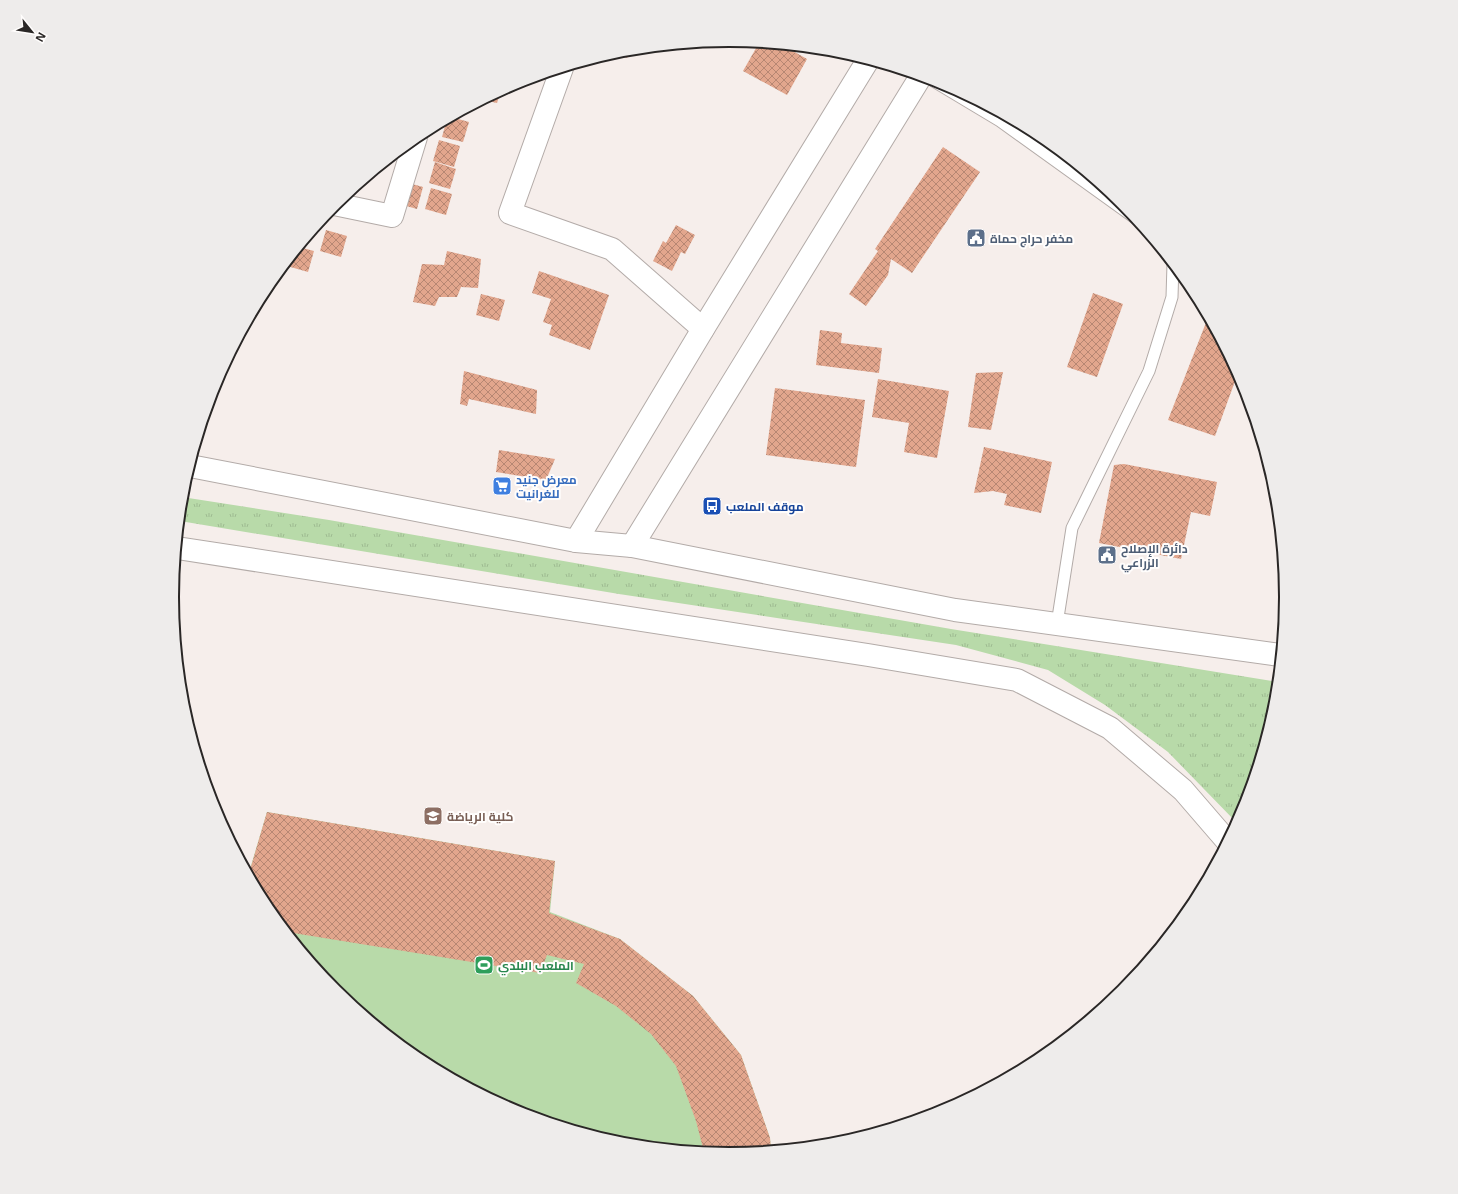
<svg xmlns="http://www.w3.org/2000/svg" width="1458" height="1194" viewBox="0 0 1458 1194" font-family="'Noto Sans',Cairo,sans-serif">
  <style>
    .grass { fill: url(#grass-tufts) }
    .pitch { fill: #b8daa9 }
    .building { fill: url(#building-cross-hatch) }
    .lines { fill: none; stroke-linecap: round; stroke-linejoin: round }
    .lane-casing { stroke: #b3aba8; stroke-width: 13 }
    .street-casing { stroke: #b3aba8; stroke-width: 24 }
    .primary-casing { stroke: #b3aba8; stroke-width: 24 }
    .lane { stroke: #fff; stroke-width: 11 }
    .street { stroke: #fff; stroke-width: 22 }
    .primary { stroke: #fff; stroke-width: 22 }
    .labels { text-anchor: middle; dominant-baseline: central; stroke-width: 4; stroke-linejoin: round; paint-order: stroke }
    .service-label { font-size: 12px; font-weight: bold; fill: #4e5e75; stroke: #fffdfc; text-anchor: start }
    .shop-label { font-size: 12px; font-weight: bold; fill: #366cbe; stroke: #fffdfc; text-anchor: start }
    .transit-label { font-size: 12px; font-weight: bold; fill: #164399; stroke: #fffdfc; text-anchor: start }
    .education-label { font-size: 12px; font-weight: bold; fill: #785e54; stroke: #fffdfc; text-anchor: start }
    .leisure-label { font-size: 12px; font-weight: bold; fill: #27864d; stroke: #fffdfc; text-anchor: start }
    .rim { fill: none; stroke: #2a2726; stroke-width: 2 }
  </style>
  <defs>
    <pattern id="grass-tufts" width="24" height="20" patternUnits="userSpaceOnUse"><rect width="24" height="20" fill="#b8daa9"/><path d="M3 7l-1-3M5 7V3M7 7l1-3M15 17l-1-3M17 17v-4M19 17l1-3" fill="none" stroke="#9ebb91"/></pattern>
    <pattern id="building-cross-hatch" width="8" height="8" patternUnits="userSpaceOnUse"><rect width="8" height="8" fill="#e2a68d"/><path d="M0 0l8 8M0 8l8-8" fill="none" stroke="#b78773"/></pattern>
  </defs>
  <rect width="100%" height="100%" fill="#f6eeeb"/>
  <polygon class="grass" points="182,497 329,520 951,629 1278,682 1275,706 1244,810 1237,823 1168,752 1105,705 1048,670 956,645 619,594 180,521"/>
  <polygon class="pitch" points="267,812 555,861 550,912 620,939 693,996 741,1055 770,1138 771,1150 729,1154 620,1143 516,1112 419,1060 335,991 266,906 246,870 250,869"/>
  <g class="building">
    <polygon points="759,43 782,45 807,59 787,95 743,71"/>
    <polygon points="631,50 627,58 616,52 621,51"/>
    <polygon points="501,90 497,103 483,100"/>
    <polygon points="451,117 469,122 463,142 442,137 447,119"/>
    <polygon points="439,140 460,146 454,167 433,161"/>
    <polygon points="943,147 980,172 912,273 891,259 888,275 866,306 849,294 878,251 875,249"/>
    <polygon points="435,162 456,169 450,189 429,183"/>
    <polygon points="405,182 423,187 417,209 399,204"/>
    <polygon points="431,188 452,194 446,215 425,209"/>
    <polygon points="676,225 695,235 685,254 681,252 672,271 653,261 663,241 666,243"/>
    <polygon points="326,230 347,236 341,257 320,251"/>
    <polygon points="299,247 314,251 308,272 287,266 289,260"/>
    <polygon points="447,251 481,259 478,288 461,287 457,297 439,297 435,306 413,302 422,264 444,265"/>
    <polygon points="539,271 609,295 590,350 549,335 552,325 543,322 551,299 532,293"/>
    <polygon points="1093,293 1123,304 1097,377 1067,367"/>
    <polygon points="481,294 505,300 499,321 476,315"/>
    <polygon points="1207,320 1211,322 1238,373 1215,436 1168,420"/>
    <polygon points="820,330 842,333 841,343 882,348 879,373 816,365"/>
    <polygon points="464,371 537,390 536,414 469,399 467,406 460,404"/>
    <polygon points="1003,372 991,430 968,427 976,373"/>
    <polygon points="878,379 949,391 937,458 904,452 909,423 872,417"/>
    <polygon points="775,388 865,400 856,467 766,455"/>
    <polygon points="984,447 1052,462 1041,513 1004,505 1007,494 993,491 974,493"/>
    <polygon points="499,450 555,459 546,480 496,472"/>
    <polygon points="1124,464 1217,482 1210,516 1191,512 1181,559 1099,543 1114,465"/>
    <polygon points="267,812 555,861 549,913 620,939 693,996 741,1055 770,1138 771,1150 729,1154 704,1152 696,1121 676,1066 651,1034 616,1006 576,983 584,964 547,955 540,973 287,932 266,906 246,869 250,870"/>
  </g>
  <g class="lines">
    <defs>
      <g id="lane">
        <polyline points="930,79 1000,121 1135,218"/>
        <polyline points="1057,624 1072,528 1149,371 1172,297 1173,264"/>
      </g>
      <g id="street">
        <polyline points="562,68 510,213 612,249 703,329"/>
        <polyline points="334,204 392,216 416,137"/>
        <polyline points="576,541 703,329 868,60"/>
        <polyline points="632,546 921,76"/>
      </g>
      <g id="primary">
        <polyline points="190,466 576,541 632,546 955,610 1280,655"/>
        <polyline points="177,548 868,655 1017,680 1110,728 1183,790 1227,841"/>
      </g>
    </defs>
    <use href="#lane" class="lane-casing"/>
    <use href="#street" class="street-casing"/>
    <use href="#primary" class="primary-casing"/>
    <use href="#lane" class="lane"/>
    <use href="#street" class="street"/>
    <use href="#primary" class="primary"/>
  </g>
  <defs>
    <symbol id="civic-square" viewBox="-11 -11 22 22"><rect x="-9" y="-9" width="18" height="18" rx="4" fill="#5c6f8a" stroke="#fffdfc"/><path d="M-.6-6.5H3V-4.5H.6V-3L4-1V1h2V6H-6V1h2V-1L-.6-3ZM-1.2 2.5V6h2.4V2.5Z" fill="#fff"/></symbol>
    <symbol id="supermarket-square" viewBox="-11 -11 22 22"><rect x="-9" y="-9" width="18" height="18" rx="4" fill="#3f7fe0" stroke="#fffdfc"/><path d="M-6-5.5h2.5l.6 2H6L4.5 2H-2.5L-4.4-4H-6ZM-1.5 3.2a1.3 1.3 0 1 0 .1 0ZM3 3.2a1.3 1.3 0 1 0 .1 0Z" fill="#fff"/></symbol>
    <symbol id="bus-square" viewBox="-11 -11 22 22"><rect x="-9" y="-9" width="18" height="18" rx="4" fill="#1a4fb4" stroke="#fffdfc"/><path d="M-5-6H5V4H4V6H2V4H-2V6H-4V4H-5ZM-3.5-4V0h7V-4ZM-3.5 1.2v1.5H-2V1.2ZM2 1.2v1.5H3.5V1.2Z" fill="#fff"/></symbol>
    <symbol id="university-square" viewBox="-11 -11 22 22"><rect x="-9" y="-9" width="18" height="18" rx="4" fill="#8d6e63" stroke="#fffdfc"/><path d="M0-5L7-2L0 1L-7-2ZM-4 1L0 2.5L4 1V4Q0 6-4 4Z" fill="#fff"/></symbol>
    <symbol id="stadium-square" viewBox="-11 -11 22 22"><rect x="-9" y="-9" width="18" height="18" rx="4" fill="#2e9e5b" stroke="#fffdfc"/><path d="M0-5a6.5 5 0 1 0 0 10a6.5 5 0 1 0 0-10ZM-3.5-1.8h7v3.6h-7Z" fill="#fff"/></symbol>
  </defs>
  <g fill-rule="evenodd">
    <use href="#civic-square" x="965" y="227" width="22" height="22"/>
    <use href="#supermarket-square" x="491" y="475" width="22" height="22"/>
    <use href="#bus-square" x="701" y="495" width="22" height="22"/>
    <use href="#civic-square" x="1096" y="544" width="22" height="22"/>
    <use href="#university-square" x="422" y="805" width="22" height="22"/>
    <use href="#stadium-square" x="473" y="954" width="22" height="22"/>
  </g>
  <g class="labels">
    <g class="service-label">
      <text x="990" y="238">مخفر حراج حماة</text>
      <text x="1121" y="548">دائرة الإصلاح<tspan x="1121" dy="14">الزراعي</tspan></text>
    </g>
    <g class="shop-label">
      <text x="516" y="479">معرض جنيد<tspan x="516" dy="14">للغرانيت</tspan></text>
    </g>
    <g class="transit-label">
      <text x="726" y="506">موقف الملعب</text>
    </g>
    <g class="education-label">
      <text x="447" y="816">كلية الرياضة</text>
    </g>
    <g class="leisure-label">
      <text x="498" y="965">الملعب البلدي</text>
    </g>
  </g>
  <path d="M0 0H1458V1194H0ZM179 597a550 550 0 1 1 1100 0a550 550 0 1 1-1100 0Z" fill="#eeeceb" fill-rule="evenodd"/>
  <path class="rim" d="M179 597a550 550 0 1 1 1100 0a550 550 0 1 1-1100 0Z"/>
  <g transform="translate(32 32) rotate(120)" stroke="#fffdfc" stroke-width="3" paint-order="stroke">
  <path d="M0-3L7 15L0 10L-7 15Z" fill="#2a2726"/>
  <text y="-6" font-size="11" font-weight="bold" text-anchor="middle" fill="#2a2726">N</text>
  </g>
</svg>
